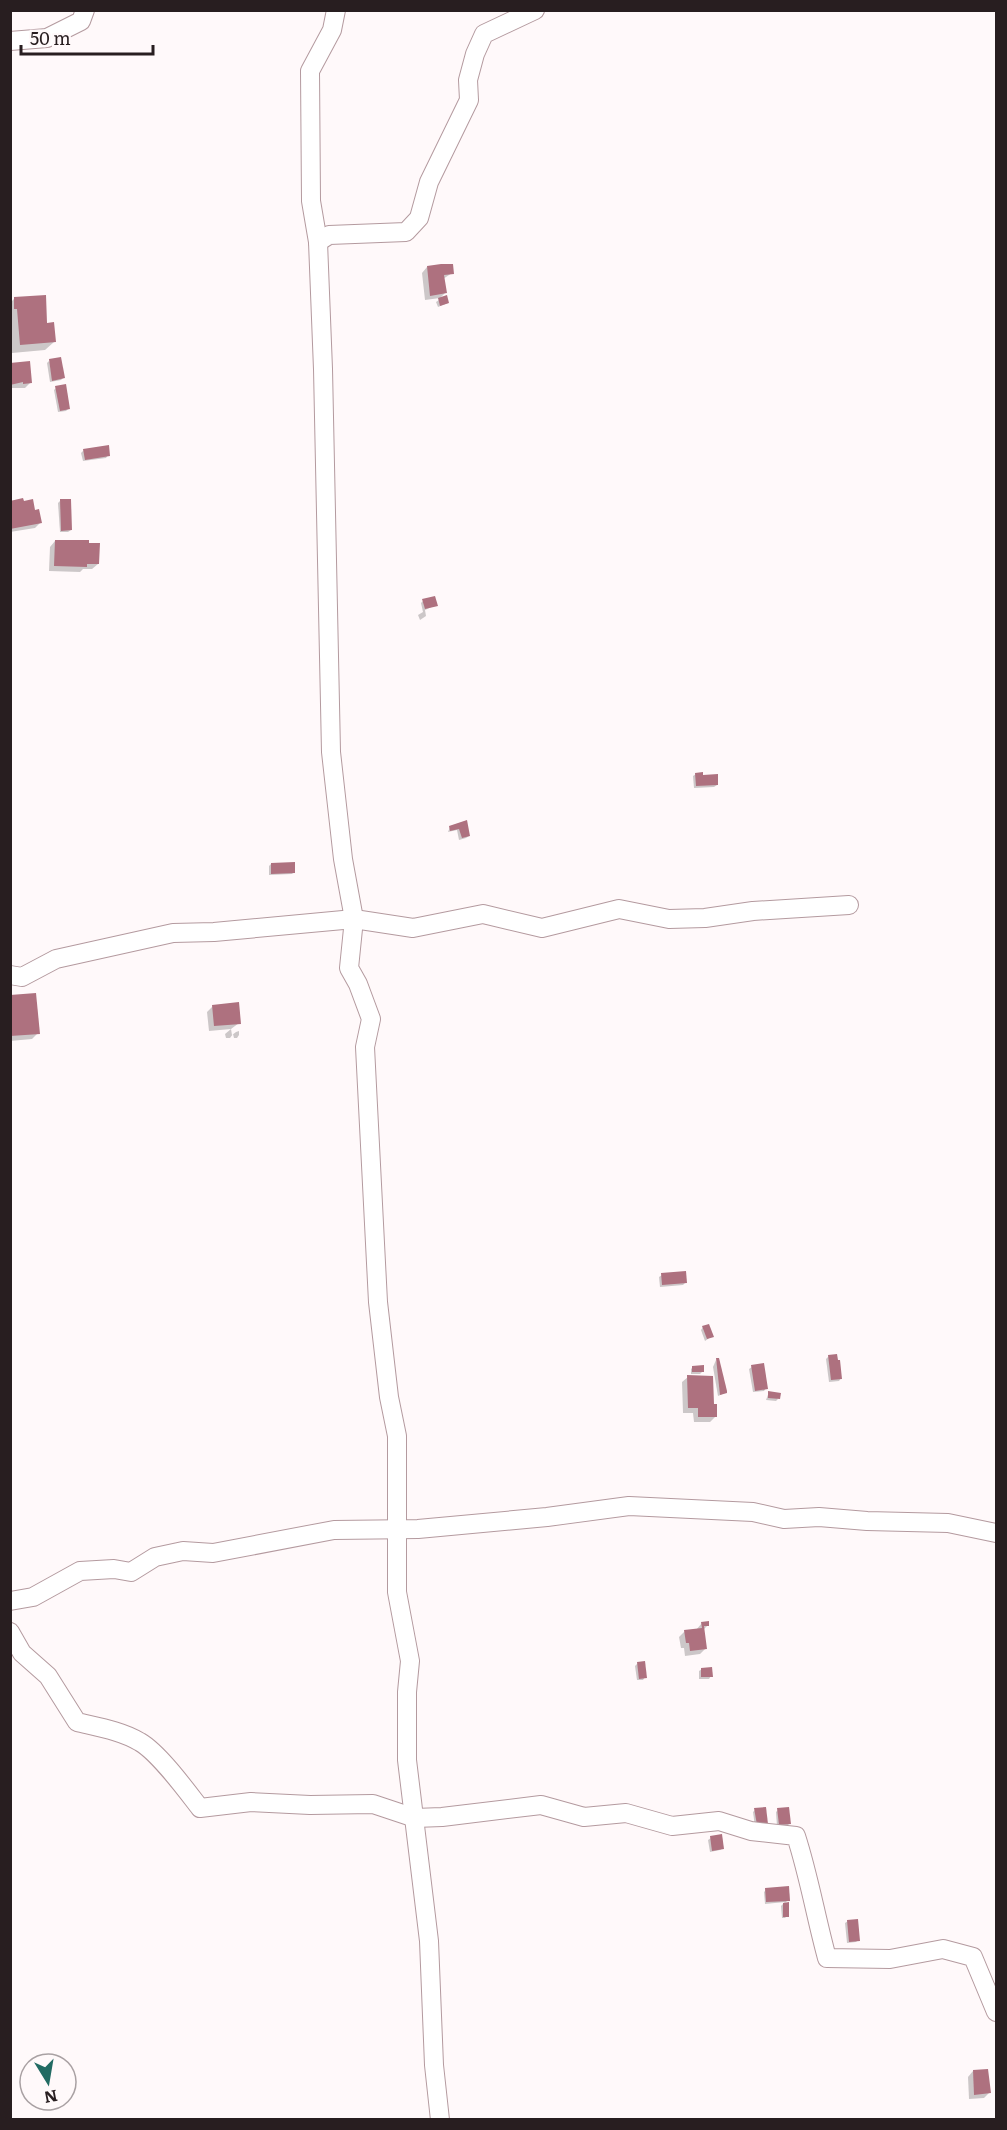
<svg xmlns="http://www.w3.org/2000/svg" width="1007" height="2130" viewBox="0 0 1007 2130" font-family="Literata,serif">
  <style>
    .shadow { fill: #0003 }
    .building { fill: #ae717f }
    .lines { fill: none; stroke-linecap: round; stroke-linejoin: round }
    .street-casing { stroke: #b49a9f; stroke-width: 20 }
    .street { stroke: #fff; stroke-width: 18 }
  </style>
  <rect width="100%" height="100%" fill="#fff9fa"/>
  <g class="shadow">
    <polygon points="427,267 452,273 443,279 445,293 440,298 425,300 422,273"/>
    <polygon points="14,299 45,324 54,342 45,350 12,353 10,303"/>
    <polygon points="439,300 448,303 438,307 436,302"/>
    <polygon points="49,361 63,378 61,380 50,382 47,363"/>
    <polygon points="10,364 31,382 25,388 10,388"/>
    <polygon points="56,388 68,409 66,411 58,412 54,390"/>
    <polygon points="84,450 108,455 106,458 83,461 81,453"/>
    <polygon points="60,501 71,530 68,532 60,532 58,503"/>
    <polygon points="10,502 34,512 41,522 35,528 10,532"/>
    <polygon points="55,541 98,564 92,569 83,569 80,572 49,571 50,547"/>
    <polygon points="423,601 436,605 425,610 426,616 420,620 418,615 423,612 421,603"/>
    <polygon points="696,774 702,776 717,785 714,787 694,788 693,776"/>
    <polygon points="466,822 469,836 466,838 459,840 457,830 448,832 450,827"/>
    <polygon points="271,864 294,872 292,874 269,875 269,866"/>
    <polygon points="10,997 38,1033 32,1039 10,1041"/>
    <polygon points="213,1006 239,1023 231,1029 232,1035 236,1032 239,1031 239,1035 237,1038 234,1038 233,1034 230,1038 226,1038 225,1034 231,1029 209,1031 207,1012"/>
    <polygon points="662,1275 686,1282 683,1285 660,1287 659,1277"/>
    <polygon points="703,1327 712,1336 705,1341 701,1330"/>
    <polygon points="829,1356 841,1378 839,1381 829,1382 826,1359"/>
    <polygon points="716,1360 725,1393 718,1396 713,1367"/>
    <polygon points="693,1367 703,1371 700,1374 691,1374 691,1369"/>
    <polygon points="752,1367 766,1388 764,1391 753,1392 749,1369"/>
    <polygon points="688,1377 712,1406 716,1416 710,1422 694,1422 693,1413 683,1413 682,1382"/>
    <polygon points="769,1392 778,1399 776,1401 766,1400"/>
    <polygon points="702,1623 708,1625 703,1630 706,1648 700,1654 685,1656 684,1648 681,1648 679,1637 685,1631 696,1630"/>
    <polygon points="638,1663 645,1677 643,1680 637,1680 635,1666"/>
    <polygon points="702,1669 711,1676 709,1679 699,1679 699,1671"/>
    <polygon points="765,1808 755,1827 753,1812 755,1810"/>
    <polygon points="778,1810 789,1824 787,1826 777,1827 776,1812"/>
    <polygon points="711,1838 723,1848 720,1850 710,1852 708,1840"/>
    <polygon points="766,1890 788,1900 784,1904 787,1916 785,1918 782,1918 781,1906 785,1902 765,1904 764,1892"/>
    <polygon points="848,1921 858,1940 856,1942 847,1943 845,1923"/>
    <polygon points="973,2071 990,2092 984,2098 969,2099 968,2077"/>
  </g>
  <g class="building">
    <polygon points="441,264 453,264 454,274 444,275 447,293 430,296 427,266"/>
    <polygon points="46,295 47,323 54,322 56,342 20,345 17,309 14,309 14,297"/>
    <polygon points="447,295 449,303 440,306 438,298"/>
    <polygon points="61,357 65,378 52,381 49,359"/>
    <polygon points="30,361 32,383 23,384 23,382 10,385 10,363"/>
    <polygon points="66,384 70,409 60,411 55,386"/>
    <polygon points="109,445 110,456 85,460 83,449"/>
    <polygon points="23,498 24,501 33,499 35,510 39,509 42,523 10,529 10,501"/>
    <polygon points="60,499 71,499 72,530 61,531"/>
    <polygon points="55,540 89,540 89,543 100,543 99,564 87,564 87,567 54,566"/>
    <polygon points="435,596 438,606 425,609 422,599"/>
    <polygon points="703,772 703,775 718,774 718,785 696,786 695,773"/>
    <polygon points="467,820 470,836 462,838 459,829 450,831 449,826"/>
    <polygon points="295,862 295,873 271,874 271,863"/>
    <polygon points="36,993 40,1034 10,1036 10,995"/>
    <polygon points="239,1002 241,1024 214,1026 212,1005"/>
    <polygon points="686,1271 687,1283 662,1285 661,1273"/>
    <polygon points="709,1324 714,1337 707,1339 702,1326"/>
    <polygon points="837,1354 838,1360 840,1360 842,1379 831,1380 828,1355"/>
    <polygon points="716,1358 719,1358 727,1391 727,1393 720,1395"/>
    <polygon points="764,1363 768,1389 755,1391 751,1365"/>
    <polygon points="704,1365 704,1372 692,1372 692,1366"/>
    <polygon points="687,1375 713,1376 714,1404 717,1404 717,1417 698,1417 698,1408 688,1408"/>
    <polygon points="768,1391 781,1393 780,1399 768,1398"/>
    <polygon points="709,1621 709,1626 704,1626 707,1649 690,1651 689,1643 686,1643 684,1630 702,1628 701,1622"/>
    <polygon points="645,1661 647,1678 639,1679 637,1662"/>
    <polygon points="712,1667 713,1677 701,1677 701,1668"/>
    <polygon points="766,1807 768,1824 757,1825 754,1808"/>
    <polygon points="789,1807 791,1824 779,1825 777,1808"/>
    <polygon points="722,1834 724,1849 712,1851 710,1836"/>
    <polygon points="789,1886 790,1901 766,1902 765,1888"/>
    <polygon points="789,1902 789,1917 783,1917 783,1903"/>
    <polygon points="858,1919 860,1941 849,1942 847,1920"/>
    <polygon points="988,2069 991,2093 974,2095 973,2070"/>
  </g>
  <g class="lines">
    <defs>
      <g id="street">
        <polyline points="336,10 332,30 310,71 311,201 318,242 323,369 331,752 343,859 354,919 349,968 358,984 371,1019 365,1047 378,1302 389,1397 397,1436 397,1592 410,1661 407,1692 407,1760 429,1941 434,2065 440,2120"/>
        <polyline points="10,41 47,38 81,21 85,10"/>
        <polyline points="318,242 329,235 406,232 419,218 429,182 469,100 468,80 475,54 484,34 535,10"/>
        <polyline points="10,975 22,977 56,959 173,933 214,932 354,919 413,928 483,914 542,928 619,909 669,919 705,918 753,911 849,905"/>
        <polyline points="10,1601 33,1597 80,1571 114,1569 131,1572 155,1557 183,1551 213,1553 334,1530 418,1529 547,1517 629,1506 753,1512 784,1519 819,1517 867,1521 948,1523 996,1533"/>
        <path d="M10,1632l12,21 26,23 29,46c21,5 45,9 63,20 19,11 46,48 60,66l51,-6 59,3 63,-1 42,14 27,-1 99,-12 43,12 42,-4 46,13 47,-5 32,10 45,5c13,40 20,82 31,122l63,1 53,-10 30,8 23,55"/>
      </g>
    </defs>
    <use href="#street" class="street-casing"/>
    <use href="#street" class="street"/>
  </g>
  <rect width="1007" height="2130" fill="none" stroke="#281e20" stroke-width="24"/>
  <g transform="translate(48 2082) rotate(169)"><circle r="28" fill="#fff9fa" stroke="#a9a1a3" stroke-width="1.5"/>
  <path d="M0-4.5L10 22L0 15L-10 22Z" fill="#226b63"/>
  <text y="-9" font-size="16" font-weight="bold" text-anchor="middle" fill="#281e20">N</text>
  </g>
  <path d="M21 45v9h132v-9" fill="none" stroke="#281e20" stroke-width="3"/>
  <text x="30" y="45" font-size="18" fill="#281e20" stroke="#fff9fa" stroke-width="4.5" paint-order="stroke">50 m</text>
</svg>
